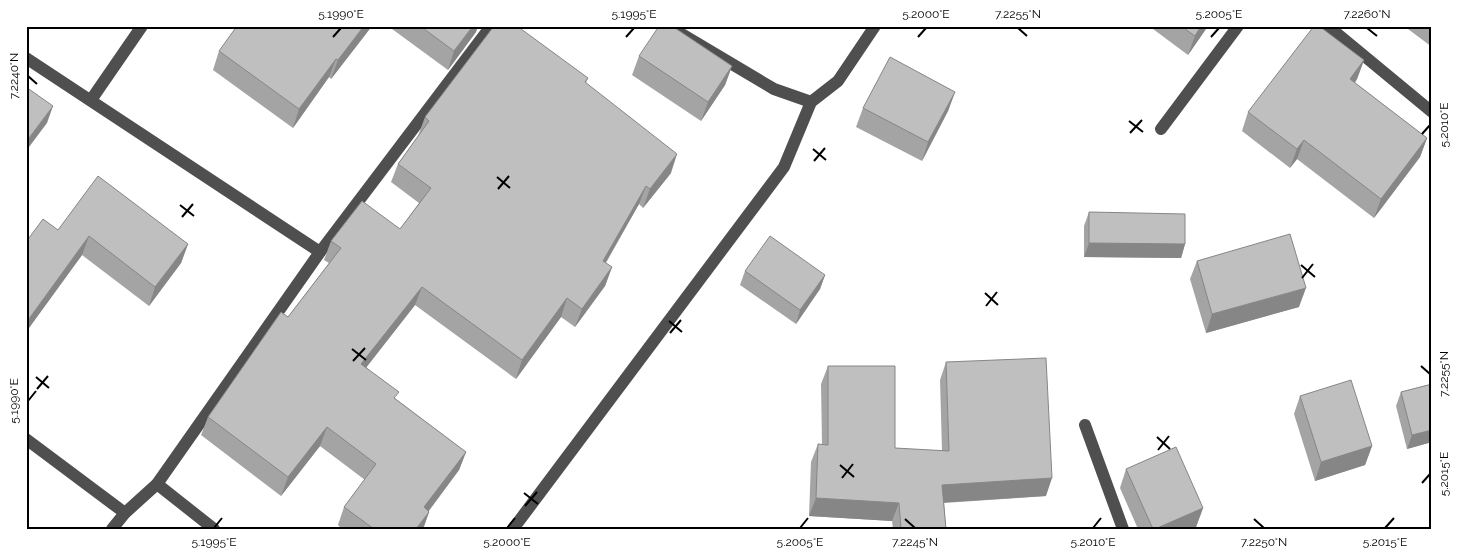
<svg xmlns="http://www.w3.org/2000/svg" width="1458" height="555" viewBox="0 0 1458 555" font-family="Raleway,sans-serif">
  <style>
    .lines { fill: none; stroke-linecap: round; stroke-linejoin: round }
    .minor { stroke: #4f4f4f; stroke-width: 12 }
    .wall { fill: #a4a4a4 }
    .shaded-wall { fill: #868686 }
    .building { fill: #bfbfbf; stroke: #868686 }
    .ticks { fill: none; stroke: #000; stroke-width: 2 }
    .neatline { fill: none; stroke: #000; stroke-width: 2 }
    .ticks-label { font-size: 12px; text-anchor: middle; fill: #000 }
  </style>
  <rect width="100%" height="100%" fill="#fff"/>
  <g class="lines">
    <g class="minor">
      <polyline points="668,26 774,89 811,102 838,81 875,26"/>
      <polyline points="1328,26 1432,112"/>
      <polyline points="26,58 320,252"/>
      <polyline points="91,100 142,26"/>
      <polyline points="1161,129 1238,26"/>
      <polyline points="1085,425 1123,529"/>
      <polyline points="26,439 125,513"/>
      <polyline points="157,484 214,529"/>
      <polyline points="112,529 125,513 157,484 320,252 491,26"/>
      <polyline points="513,529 784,167 811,102"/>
    </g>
  </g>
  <g class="wall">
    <polygon points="372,26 331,79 329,77 293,128 213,70 219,51"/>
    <polygon points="388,26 478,26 476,32 448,70"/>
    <polygon points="1149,26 1208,26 1188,55"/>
    <polygon points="1404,26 1432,26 1432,47"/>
    <polygon points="639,56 732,66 725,85 701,121 632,75"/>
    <polygon points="1364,60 1357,79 1355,83 1427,138 1420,157 1374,218 1297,159 1290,168 1242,131 1248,112"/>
    <polygon points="588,78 586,83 671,173 643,208 639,204 606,263 612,267 605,286 575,327 561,317 516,379 415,305 366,367 396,399 466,452 459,470 429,511 429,512 423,529 342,529 338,525 344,507 365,480 320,446 281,496 201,435 208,417 288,317 329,263 324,260 331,241 400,229 419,203 391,182 398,164 418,136 425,117"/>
    <polygon points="955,92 948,111 922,161 856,127 863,108"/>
    <polygon points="1089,212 1185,244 1181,258 1084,257 1084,226"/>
    <polygon points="58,230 188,244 181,263 149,306 82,255 26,332 26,242"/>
    <polygon points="1197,261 1299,307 1206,333 1190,279"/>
    <polygon points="745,271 825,275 820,289 796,324 740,285"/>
    <polygon points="946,362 1046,496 944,503 946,529 893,529 892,521 809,516 811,462 818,444 822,444 821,384 828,366 895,448 942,451 940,380"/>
    <polygon points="1432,384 1432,442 1407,449 1396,406 1401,392"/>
    <polygon points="1300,396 1372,446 1365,465 1315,481 1294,414"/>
    <polygon points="1126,469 1203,508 1196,527 1192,529 1138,529 1120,488"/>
  </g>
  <g class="shaded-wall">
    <polygon points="364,26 372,26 331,79 338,60"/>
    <polygon points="473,26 478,26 476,32 448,70 454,51"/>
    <polygon points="1201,26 1208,26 1188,55 1195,36"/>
    <polygon points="336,59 329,77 293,128 299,109"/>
    <polygon points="1364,60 1357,79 1343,98 1350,79"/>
    <polygon points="732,66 725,85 701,121 708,102"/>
    <polygon points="955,92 948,111 922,161 928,142"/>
    <polygon points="53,106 47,123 26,151 26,142"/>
    <polygon points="1427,138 1420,157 1374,218 1381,199"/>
    <polygon points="1304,140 1297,159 1290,168 1297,149"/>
    <polygon points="677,154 671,173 643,208 650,189"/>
    <polygon points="646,186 639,204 596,279 603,261"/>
    <polygon points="89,236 82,255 26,332 26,323"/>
    <polygon points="1089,243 1185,244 1181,258 1084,257"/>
    <polygon points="188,244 181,263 149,306 155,287"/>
    <polygon points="612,267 605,286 575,327 582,309"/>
    <polygon points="825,275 820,289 796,324 800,310"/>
    <polygon points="422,287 415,305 355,382 361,364"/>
    <polygon points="1306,288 1299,307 1206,333 1212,314"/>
    <polygon points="567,298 561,317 516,379 522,360"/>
    <polygon points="327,427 320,446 281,496 288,477"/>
    <polygon points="1432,430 1432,442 1407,449 1412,435"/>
    <polygon points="1372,446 1365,465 1315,481 1321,462"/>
    <polygon points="466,452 459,470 417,526 424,507"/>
    <polygon points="1052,478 1046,496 936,503 942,485"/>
    <polygon points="816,498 899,503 892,521 809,516"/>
    <polygon points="1203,508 1196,527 1192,529 1155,529"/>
    <polygon points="429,512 423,529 416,529"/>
  </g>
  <g class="building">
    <polygon points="237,26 364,26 338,60 336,59 299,109 219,51"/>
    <polygon points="420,26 473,26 454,51"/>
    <polygon points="494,26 517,26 588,78 585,82 677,154 650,189 646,186 603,261 612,267 582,309 567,298 522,360 422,287 361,364 399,392 394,398 466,452 424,507 429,512 416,529 374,529 344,507 376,464 327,427 288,477 208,417 281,312 288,317 341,248 331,241 362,201 400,229 431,188 398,164 429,121 425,117"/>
    <polygon points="659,26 672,26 732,66 708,102 639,56"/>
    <polygon points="1181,26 1201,26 1195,36"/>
    <polygon points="1314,26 1319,26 1364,60 1350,79 1427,138 1381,199 1304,140 1297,149 1248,112"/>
    <polygon points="890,57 955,92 928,142 863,108"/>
    <polygon points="26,87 53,106 26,142"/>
    <polygon points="98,176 188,244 155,287 89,236 26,323 26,242 43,219 58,230"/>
    <polygon points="1089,212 1185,214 1185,244 1089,243"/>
    <polygon points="1290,234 1306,288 1212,314 1197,261"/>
    <polygon points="770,236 825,275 800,310 745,271"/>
    <polygon points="1046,358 1052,478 942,485 946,529 901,529 899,503 816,498 818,444 828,445 828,366 895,366 895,448 949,451 946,362"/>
    <polygon points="1351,380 1372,446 1321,462 1300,396"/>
    <polygon points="1432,384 1432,430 1412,435 1401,392"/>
    <polygon points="1176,447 1203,508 1155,529 1153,529 1126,469"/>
  </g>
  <path class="ticks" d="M1018,28l9,8M1367,28l10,8M333,37l8,-9M626,37l8,-9M918,37l8,-9M1211,37l8,-9M28,76l9,8M1129,121l14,11M1130,133l12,-13M1422,134l8,-9M813,149l13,11M814,161l11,-13M497,177l13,11M498,189l11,-13M180,205l14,11M182,217l11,-13M1301,265l14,12M1302,278l11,-14M985,293l13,12M986,306l11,-14M669,321l13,11M670,333l11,-13M352,349l14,11M353,361l12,-13M1421,366l9,8M36,377l13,11M37,389l11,-13M28,401l8,-10M1157,437l13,12M1158,450l11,-14M840,465l14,12M842,478l11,-14M1422,483l8,-9M524,493l14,11M525,506l12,-14M905,519l10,9M1254,519l10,9M214,528l8,-10M507,528l8,-10M800,528l8,-10M1093,528l8,-10M1385,528l9,-10"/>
  <rect width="1458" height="555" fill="none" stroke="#ffffff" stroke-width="55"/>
  <rect x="28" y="28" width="1402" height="500" class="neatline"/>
  <g class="ticks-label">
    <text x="341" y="18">5.1990°E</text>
    <text x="634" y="18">5.1995°E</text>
    <text x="926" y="18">5.2000°E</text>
    <text x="1018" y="18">7.2255°N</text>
    <text x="1219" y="18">5.2005°E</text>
    <text x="1367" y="18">7.2260°N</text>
    <text transform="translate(14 76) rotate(-90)" y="4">7.2240°N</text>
    <text transform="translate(1444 125) rotate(-90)" y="4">5.2010°E</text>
    <text transform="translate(1444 374) rotate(-90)" y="4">7.2255°N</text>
    <text transform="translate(14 401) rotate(-90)" y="4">5.1990°E</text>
    <text transform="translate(1444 474) rotate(-90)" y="4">5.2015°E</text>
    <text x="214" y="546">5.1995°E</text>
    <text x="507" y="546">5.2000°E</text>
    <text x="800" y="546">5.2005°E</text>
    <text x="915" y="546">7.2245°N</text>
    <text x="1093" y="546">5.2010°E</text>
    <text x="1264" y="546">7.2250°N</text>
    <text x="1385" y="546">5.2015°E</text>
  </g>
</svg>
